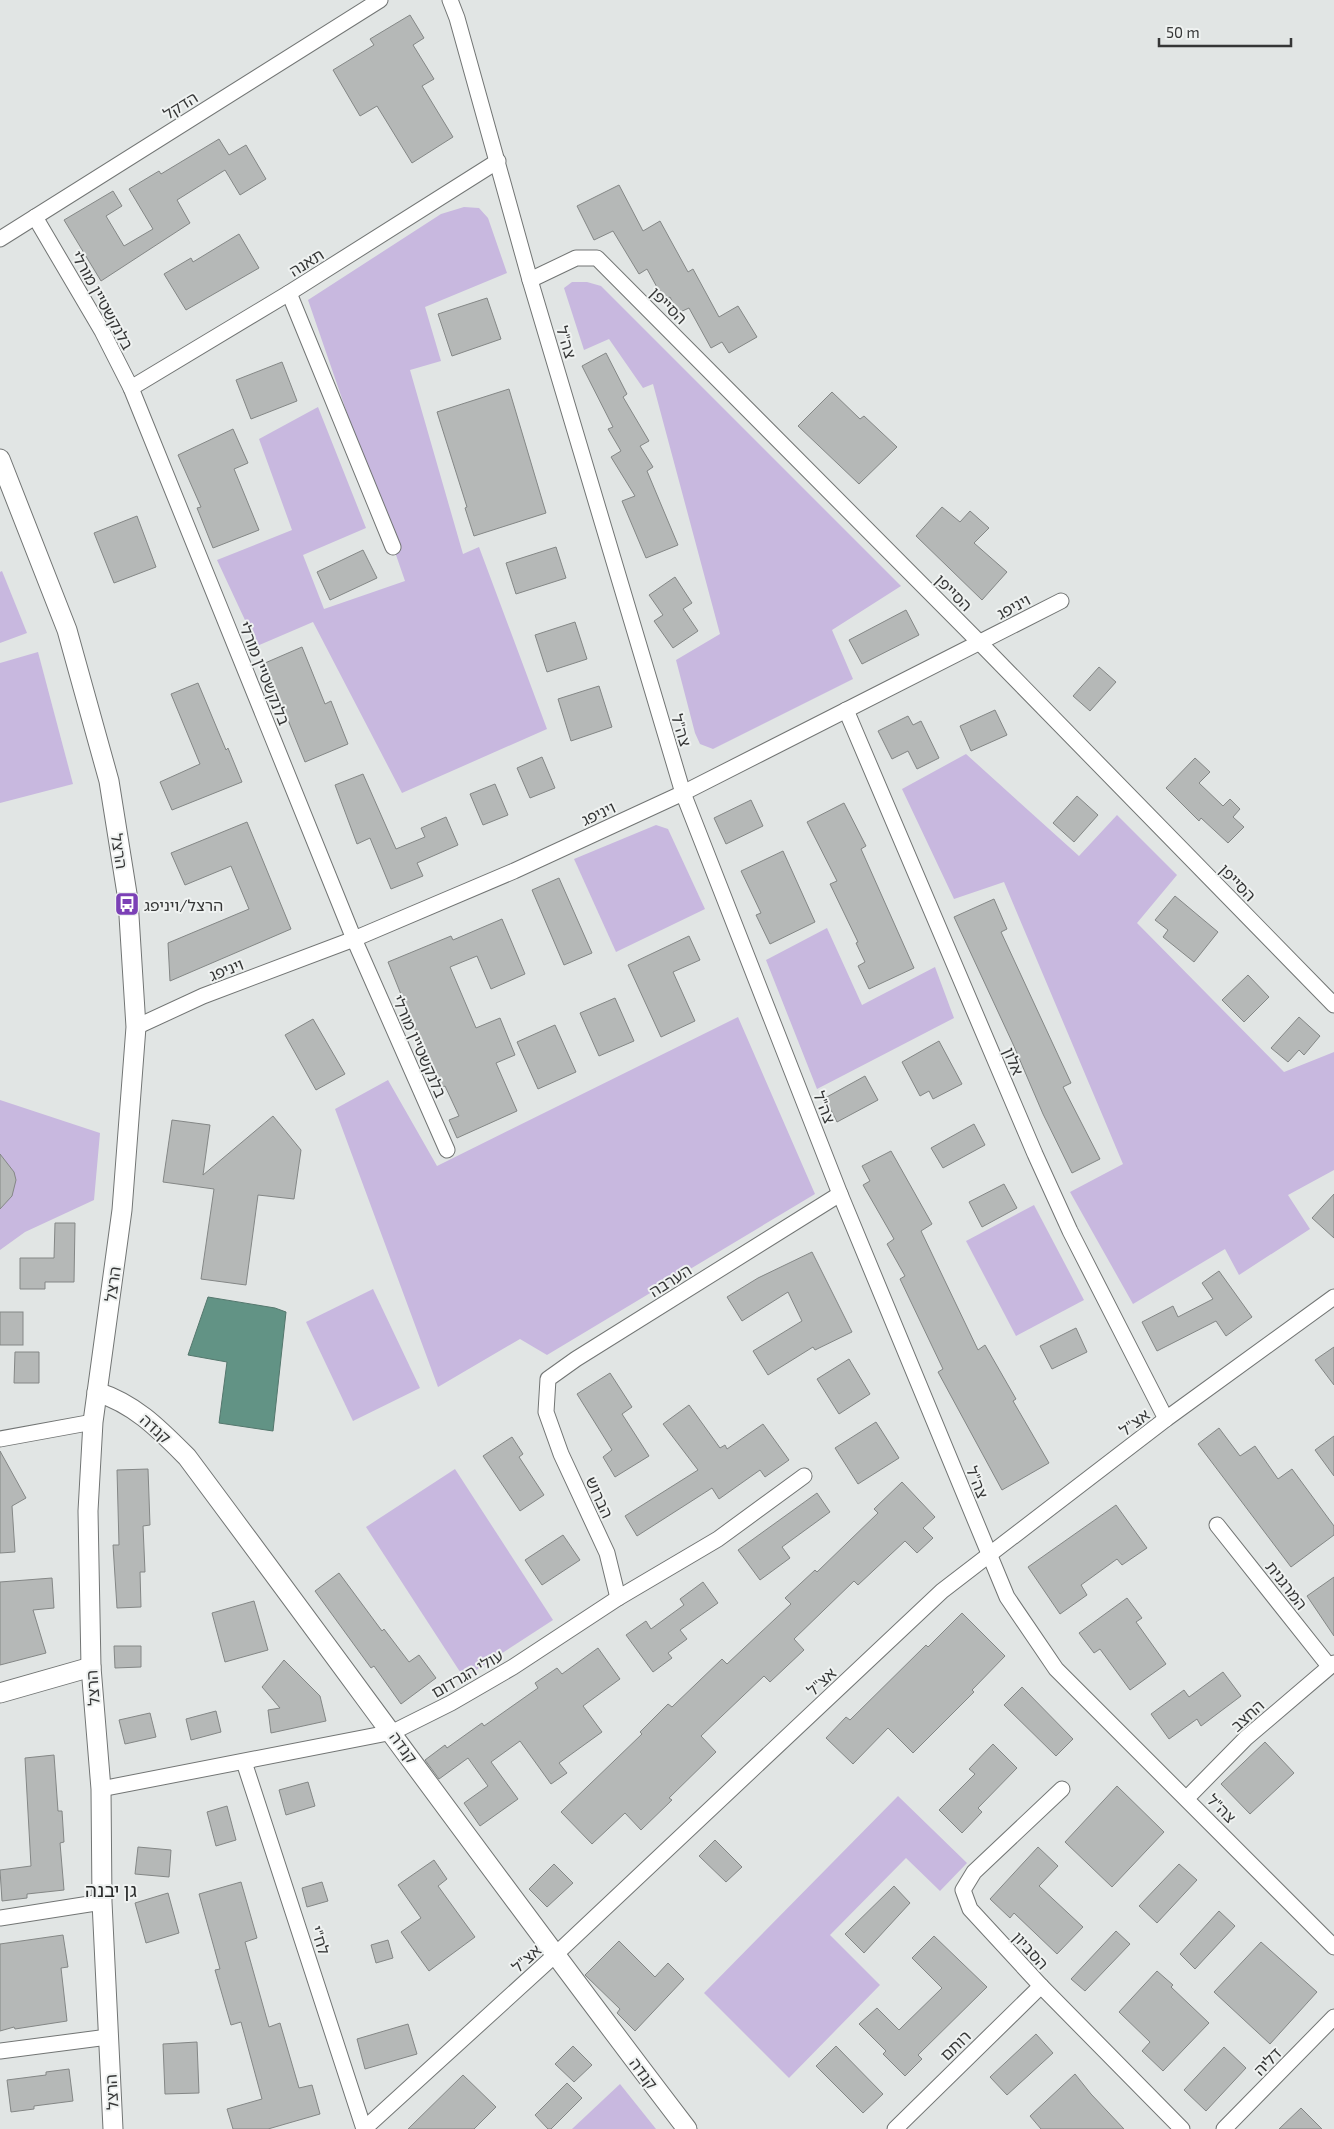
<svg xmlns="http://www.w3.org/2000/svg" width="1334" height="2129" viewBox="0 0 1334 2129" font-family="'Exo 2','Noto Sans Hebrew',sans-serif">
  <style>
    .green { fill: #c8b8df }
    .water { fill: #629385; stroke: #54776d }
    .building { fill: #b5b8b7; stroke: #848786 }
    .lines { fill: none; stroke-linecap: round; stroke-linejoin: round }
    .minor-casing { stroke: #727574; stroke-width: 17 }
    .tertiary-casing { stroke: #727574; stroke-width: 21 }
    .minor { stroke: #fff; stroke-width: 15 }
    .tertiary { stroke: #fff; stroke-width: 19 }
    .labels { text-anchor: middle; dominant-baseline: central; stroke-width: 4; stroke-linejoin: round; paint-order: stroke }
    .street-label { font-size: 16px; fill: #353636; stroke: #eff2f1 }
    .poi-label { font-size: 16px; fill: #353636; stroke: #eff2f1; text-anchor: start }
    .quarter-label { font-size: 19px; fill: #282a2a; stroke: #eff2f1 }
  </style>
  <rect width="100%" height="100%" fill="#e1e5e4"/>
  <g class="green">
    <polygon points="464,207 479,208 488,218 507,273 425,307 441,361 410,370 463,554 479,547 547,729 402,793 313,622 257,646 217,560 292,530 259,439 318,407 366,528 303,555 324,609 405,581 308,300 441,214"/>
    <polygon points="572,282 587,282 601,286 901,586 832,630 853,679 713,749 700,744 695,733 676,660 720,634 653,384 643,388 609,339 584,350 564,288"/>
    <polygon points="2,571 27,633 0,643 0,572"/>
    <polygon points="38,652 73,784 0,803 0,663"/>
    <polygon points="966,754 1079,856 1117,815 1177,875 1137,923 1284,1072 1334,1052 1334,1170 1288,1195 1310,1229 1239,1275 1225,1249 1133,1304 1070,1192 1123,1164 1004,882 954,899 902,789"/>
    <polygon points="656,825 668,829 705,909 616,952 574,859"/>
    <polygon points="827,928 862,1005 935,967 954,1018 817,1089 766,960"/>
    <polygon points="738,1017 815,1194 547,1355 520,1339 438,1387 335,1109 388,1080 437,1166"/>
    <polygon points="0,1100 100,1133 94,1200 25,1232 0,1250"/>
    <polygon points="1034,1205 1084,1300 1016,1336 966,1241"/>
    <polygon points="373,1289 420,1388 353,1421 306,1322"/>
    <polygon points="455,1469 553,1620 464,1678 366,1527"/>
    <polygon points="898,1796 967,1863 940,1891 906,1858 830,1935 880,1985 789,2078 704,1993"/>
    <polygon points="620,2084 656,2129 572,2129"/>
  </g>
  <polygon class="water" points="208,1297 275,1308 286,1312 273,1431 219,1423 227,1362 188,1355"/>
  <g class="building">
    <polygon points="410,15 424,38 413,45 434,79 422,86 453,137 412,163 377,106 360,116 333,70 374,45 370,39"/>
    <polygon points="219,139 229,155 246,145 266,179 240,195 225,170 177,200 190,223 101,281 64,220 113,191 122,206 106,216 124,246 153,229 129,189 159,171 161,174"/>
    <polygon points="619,185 643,231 660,221 688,272 693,269 719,317 738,306 757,337 729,353 722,342 711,348 689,308 678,313 670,297 664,300 647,269 639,274 613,231 594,240 577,206"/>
    <polygon points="239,234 259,268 186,310 164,274 191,258 193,262"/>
    <polygon points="487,298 501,339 452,356 438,314"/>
    <polygon points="606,353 627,394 623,397 649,441 640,446 653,467 647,471 678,545 646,558 622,501 635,496 611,457 621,451 608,429 613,427 582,366"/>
    <polygon points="282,362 297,401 251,419 236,380"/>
    <polygon points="509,389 546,513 474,536 465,508 467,507 437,412"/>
    <polygon points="832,392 860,419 864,416 897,447 859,484 798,426"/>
    <polygon points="233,429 248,463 234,469 259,530 213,548 197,508 201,507 178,455"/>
    <polygon points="942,507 960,522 970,511 989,528 974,543 1007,572 982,600 916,536"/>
    <polygon points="137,516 156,567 114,583 94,533"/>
    <polygon points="556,547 566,578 516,594 506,563"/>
    <polygon points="363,550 377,578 330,600 317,572"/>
    <polygon points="675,577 692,603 683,609 698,631 673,648 654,621 663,615 649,595"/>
    <polygon points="906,610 919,635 862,664 849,640"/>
    <polygon points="575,622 587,659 547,672 535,635"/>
    <polygon points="302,647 325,704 331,701 348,744 305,762 265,663"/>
    <polygon points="1099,667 1116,682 1090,711 1073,696"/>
    <polygon points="198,683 226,750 228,748 242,782 172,810 160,782 200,764 171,694"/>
    <polygon points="599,686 612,727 571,741 558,699"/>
    <polygon points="995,710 1007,735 971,751 960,726"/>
    <polygon points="908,716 913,725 921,721 939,758 917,769 908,751 892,759 878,731"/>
    <polygon points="542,757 555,788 530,798 517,768"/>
    <polygon points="1195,758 1210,772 1199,783 1223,806 1230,799 1240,809 1233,817 1244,827 1228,843 1201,818 1199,821 1166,788"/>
    <polygon points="363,774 396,849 425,837 421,828 446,817 458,845 417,863 423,876 391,889 370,838 357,844 335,785"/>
    <polygon points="495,784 508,815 483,825 470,794"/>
    <polygon points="1077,796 1098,815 1074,842 1053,823"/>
    <polygon points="751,800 763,826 726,844 714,818"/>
    <polygon points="844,803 866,846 861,849 914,968 869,989 858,966 865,962 856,943 858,942 830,884 837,881 807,822"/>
    <polygon points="247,822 291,929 170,981 168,943 249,909 231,866 185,885 171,853"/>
    <polygon points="783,851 815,922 770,944 756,915 761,913 741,871"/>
    <polygon points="559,878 592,953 564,965 532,890"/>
    <polygon points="1175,896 1218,932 1194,962 1163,937 1168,930 1155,920"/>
    <polygon points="994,899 1007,929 1001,932 1071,1083 1063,1087 1100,1159 1072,1173 1043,1114 1013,1044 954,917"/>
    <polygon points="502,919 525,974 491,989 477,956 450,967 476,1028 500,1018 515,1055 496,1063 517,1111 457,1138 449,1120 459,1116 445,1086 439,1089 388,962 451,936 453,940"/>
    <polygon points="689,936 700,960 673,972 695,1021 661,1037 628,965"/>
    <polygon points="1248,975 1269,997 1244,1022 1222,1000"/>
    <polygon points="615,998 634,1041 599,1056 580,1013"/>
    <polygon points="1299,1017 1320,1036 1304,1055 1299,1050 1288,1062 1271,1048"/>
    <polygon points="313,1019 345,1074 316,1090 285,1035"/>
    <polygon points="555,1025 576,1072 538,1089 517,1042"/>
    <polygon points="939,1041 962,1084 933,1099 929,1091 920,1096 902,1062"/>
    <polygon points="865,1076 878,1100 837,1122 825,1098"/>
    <polygon points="273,1116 301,1150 294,1199 258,1195 246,1285 201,1279 214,1189 163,1182 172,1120 210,1125 203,1175"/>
    <polygon points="974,1124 985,1145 943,1168 931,1148"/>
    <polygon points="891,1151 932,1224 921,1231 978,1350 985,1345 1016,1399 1013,1401 1049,1463 1002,1490 938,1372 943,1369 900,1279 905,1276 887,1244 894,1239 863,1185 870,1181 862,1166"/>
    <polygon points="0,1154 14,1172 16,1180 12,1196 0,1209"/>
    <polygon points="1004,1184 1017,1208 982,1227 969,1202"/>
    <polygon points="1334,1194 1334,1238 1312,1218"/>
    <polygon points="55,1223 75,1223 74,1282 45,1282 45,1289 20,1289 20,1258 54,1258"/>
    <polygon points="812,1252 852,1332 815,1350 813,1347 768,1375 753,1351 802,1321 788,1292 742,1321 727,1297 758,1278"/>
    <polygon points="1219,1271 1252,1317 1226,1336 1216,1321 1157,1351 1142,1322 1173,1306 1178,1317 1213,1299 1202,1283"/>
    <rect x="0" y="1312" width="23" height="33"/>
    <polygon points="1076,1328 1087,1352 1052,1369 1040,1346"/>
    <polygon points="1334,1347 1334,1385 1315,1360"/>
    <polygon points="15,1352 39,1352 39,1383 14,1383"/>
    <polygon points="849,1359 870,1394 839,1414 817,1379"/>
    <polygon points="610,1373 632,1407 622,1414 649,1456 615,1477 603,1457 612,1450 577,1394"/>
    <polygon points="689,1405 720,1448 725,1445 727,1449 763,1424 789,1460 765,1477 760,1470 719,1499 712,1488 637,1536 625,1516 698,1470 663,1424"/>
    <polygon points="876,1422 899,1458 858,1484 835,1448"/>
    <polygon points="1219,1428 1240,1456 1255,1446 1278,1479 1292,1469 1334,1526 1334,1535 1291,1567 1198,1444"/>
    <polygon points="1334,1436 1334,1476 1315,1450"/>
    <polygon points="512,1437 523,1454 519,1457 544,1495 520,1511 483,1456"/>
    <polygon points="0,1451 26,1498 12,1506 15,1552 0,1553"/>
    <polygon points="148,1469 150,1525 143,1526 145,1572 140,1572 141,1607 117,1608 113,1545 119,1545 117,1470"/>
    <polygon points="902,1482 935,1517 923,1528 933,1538 917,1553 905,1541 858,1585 854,1581 794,1639 804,1650 770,1682 764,1676 701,1736 716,1752 669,1798 672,1800 641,1830 625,1813 592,1844 561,1812 642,1734 640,1732 668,1704 672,1707 722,1659 727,1664 791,1604 785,1598 815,1570 817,1572 878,1513 874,1509"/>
    <polygon points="817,1493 830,1512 782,1547 790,1558 760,1580 738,1550"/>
    <polygon points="1116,1505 1147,1548 1122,1565 1117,1559 1081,1585 1087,1595 1060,1614 1028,1567"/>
    <polygon points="563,1535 580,1560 542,1585 525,1560"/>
    <polygon points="339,1573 382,1631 384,1629 409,1662 419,1655 436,1678 401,1704 374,1666 371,1668 315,1591"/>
    <polygon points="1334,1577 1334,1636 1307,1596"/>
    <polygon points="52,1578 54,1608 33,1610 46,1653 0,1665 0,1582"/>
    <polygon points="703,1582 718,1603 680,1630 687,1639 668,1653 672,1658 653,1672 626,1635 646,1621 651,1629 684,1605 680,1599"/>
    <polygon points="1127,1598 1142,1618 1136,1622 1166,1664 1130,1690 1100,1649 1094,1653 1079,1633"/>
    <polygon points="254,1601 268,1650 225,1662 212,1613"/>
    <polygon points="962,1613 1005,1656 972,1690 974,1692 913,1753 888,1728 853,1764 826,1738 846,1717 850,1720 926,1645 928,1647"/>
    <polygon points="114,1646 141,1646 141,1667 115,1668"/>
    <polygon points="598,1648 620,1679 583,1706 602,1732 559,1763 567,1773 551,1784 520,1741 491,1762 518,1799 480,1826 464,1803 488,1786 468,1758 439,1779 425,1760 445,1745 447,1748 482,1723 484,1726 538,1688 535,1683 557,1668 562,1674"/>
    <polygon points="284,1660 320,1696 326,1721 271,1733 268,1710 280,1708 262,1687"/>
    <polygon points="1223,1672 1241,1696 1201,1726 1197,1719 1169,1739 1151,1714 1184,1690 1189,1697"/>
    <polygon points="1022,1687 1073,1739 1056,1756 1004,1705"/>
    <polygon points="216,1711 221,1732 191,1740 186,1719"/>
    <polygon points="150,1713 156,1737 125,1744 119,1720"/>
    <polygon points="1265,1742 1294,1773 1250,1814 1221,1784"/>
    <polygon points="993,1744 1017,1768 978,1808 982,1812 962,1833 939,1810 975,1774 969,1769"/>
    <polygon points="54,1755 58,1811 62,1811 64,1842 60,1843 64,1890 27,1894 27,1898 2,1901 0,1870 31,1866 25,1758"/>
    <polygon points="308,1782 315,1806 286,1815 279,1790"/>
    <polygon points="1117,1786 1164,1832 1112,1887 1065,1842"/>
    <polygon points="227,1806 236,1840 216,1846 207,1812"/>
    <polygon points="715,1840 742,1867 726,1882 699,1856"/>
    <polygon points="138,1847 171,1850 169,1877 135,1874"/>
    <polygon points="1038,1847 1058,1866 1039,1886 1083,1927 1057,1954 1014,1913 1010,1918 990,1899"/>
    <polygon points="434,1860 447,1879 438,1886 475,1937 429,1971 401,1932 421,1918 398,1885"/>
    <polygon points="554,1864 573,1883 547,1907 529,1889"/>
    <polygon points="1179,1864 1197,1880 1157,1923 1139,1906"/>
    <polygon points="241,1882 257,1938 245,1942 269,2027 280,2023 299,2088 312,2085 320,2114 268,2129 233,2129 227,2109 262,2099 241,2022 231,2025 215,1970 220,1969 199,1894"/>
    <polygon points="322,1882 328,1901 307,1907 302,1888"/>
    <polygon points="894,1886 910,1903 864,1953 845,1934"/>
    <polygon points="168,1893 179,1933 146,1943 135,1903"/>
    <polygon points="1219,1911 1235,1926 1195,1969 1180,1954"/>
    <polygon points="1116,1931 1130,1944 1085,1991 1071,1979"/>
    <polygon points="63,1935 68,1967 61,1968 67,2021 15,2029 14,2027 0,2031 0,1944"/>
    <polygon points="934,1936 987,1987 918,2055 922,2059 905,2076 883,2054 886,2051 859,2024 877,2008 899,2030 942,1988 912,1958"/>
    <polygon points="388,1940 393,1958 376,1963 371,1945"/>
    <polygon points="619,1941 655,1977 668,1963 684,1979 635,2031 617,2013 620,2009 585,1975"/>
    <polygon points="1261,1942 1317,1992 1270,2044 1214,1992"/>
    <polygon points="1157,1971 1173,1985 1171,1987 1209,2023 1163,2071 1142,2051 1150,2042 1119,2012"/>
    <polygon points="408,2024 417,2054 365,2069 357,2039"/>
    <polygon points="1036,2034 1053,2053 1007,2095 990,2077"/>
    <polygon points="197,2042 199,2093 165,2094 163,2044"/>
    <polygon points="573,2046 592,2065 574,2082 555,2064"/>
    <polygon points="836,2046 883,2094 863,2113 816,2066"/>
    <polygon points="1224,2047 1246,2068 1206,2111 1184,2090"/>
    <polygon points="69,2069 73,2101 34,2106 34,2109 11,2112 7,2080 46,2075 46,2072"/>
    <polygon points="1075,2074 1091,2094 1124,2129 1041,2129 1030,2116"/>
    <polygon points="463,2075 496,2107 474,2129 408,2129"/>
    <polygon points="567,2083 582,2098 551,2129 548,2129 535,2115"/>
    <polygon points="1301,2108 1322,2129 1279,2129"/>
  </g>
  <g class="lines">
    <defs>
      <g id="minor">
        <polyline points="450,0 457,18 530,280 683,793 840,1194 1007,1597 1056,1669 1334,1947"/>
        <polyline points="35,217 102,331 131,388 354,939 447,1150"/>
        <polyline points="0,239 380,0"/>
        <polyline points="530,280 576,258 597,258 980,643 1334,1005"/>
        <polyline points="289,293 393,547"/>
        <polyline points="131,388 289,293 498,161"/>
        <polyline points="846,710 1035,1154 1070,1231 1166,1419"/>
        <polyline points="136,1027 203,996 354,939 514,871 683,793 1061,601"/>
        <polyline points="0,1439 93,1422"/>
        <polyline points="1217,1525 1329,1666"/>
        <polyline points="618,1598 607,1553 561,1454 546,1412 548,1379 576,1359 840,1194"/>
        <polyline points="244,1762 364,2129"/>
        <polyline points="101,1789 393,1732 451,1703 513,1667 618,1598 718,1539 804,1476"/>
        <polyline points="1062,1789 974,1872 963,1890 970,1909 1041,1986 1182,2129"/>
        <polyline points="1187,1798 1246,1738 1334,1663"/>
        <polyline points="0,1918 102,1902"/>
        <polyline points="0,2051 108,2037"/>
        <polyline points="364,2129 555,1955 942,1591 1166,1419 1334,1297"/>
        <polyline points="895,2129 1041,1986"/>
        <polyline points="1224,2129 1334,2017"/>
      </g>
      <g id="tertiary">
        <polyline points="0,459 67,630 109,781 128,900 136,1027 122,1210 93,1422 88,1511 91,1667 101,1789 102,1902 113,2129"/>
        <path d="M97,1392c38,12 62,37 90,65 167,224 330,450 500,672"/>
        <polyline points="0,1693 91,1667"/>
      </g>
    </defs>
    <use href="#minor" class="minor-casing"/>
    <use href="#tertiary" class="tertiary-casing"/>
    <use href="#minor" class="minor"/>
    <use href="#tertiary" class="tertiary"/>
  </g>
  <defs>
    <symbol id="bus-square" viewBox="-11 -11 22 22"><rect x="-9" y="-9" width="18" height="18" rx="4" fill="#7b40b6" stroke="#eff2f1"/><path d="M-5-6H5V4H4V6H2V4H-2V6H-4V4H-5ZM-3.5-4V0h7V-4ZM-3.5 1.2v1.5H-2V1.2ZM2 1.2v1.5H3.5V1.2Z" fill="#fff"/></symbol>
  </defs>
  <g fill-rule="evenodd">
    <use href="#bus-square" x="113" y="890" width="28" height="28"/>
  </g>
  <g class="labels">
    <g class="street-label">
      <text transform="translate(180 105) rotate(-32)">הדקל</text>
      <text transform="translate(306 262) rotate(-32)">תאנה</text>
      <text transform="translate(103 300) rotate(61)">בלנקשטיין מורלי</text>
      <text transform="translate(669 305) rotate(45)">הסייפן</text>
      <text transform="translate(567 342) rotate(73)">צה"ל</text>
      <text transform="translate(954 592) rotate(45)">הסייפן</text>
      <text transform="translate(1013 606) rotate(-28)">ויניפג</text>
      <text transform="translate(265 673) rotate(68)">בלנקשטיין מורלי</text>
      <text transform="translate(682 730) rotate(73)">צה"ל</text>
      <text transform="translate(598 813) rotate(-25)">ויניפג</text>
      <text transform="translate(120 851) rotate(81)">הרצל</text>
      <text transform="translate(1238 882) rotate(46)">הסייפן</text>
      <text transform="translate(226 969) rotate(-21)">ויניפג</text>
      <text transform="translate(420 1046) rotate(66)">בלנקשטיין מורלי</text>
      <text transform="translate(1014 1061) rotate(67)">אלון</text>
      <text transform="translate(825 1107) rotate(69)">צה"ל</text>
      <text transform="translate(670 1280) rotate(-32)">הערבה</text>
      <text transform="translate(112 1284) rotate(-82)">הרצל</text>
      <text transform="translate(1134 1422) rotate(-37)">אצ"ל</text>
      <text transform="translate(156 1428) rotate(42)">קנדה</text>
      <text transform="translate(978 1482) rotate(68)">צה"ל</text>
      <text transform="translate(600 1497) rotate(65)">הברוש</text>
      <text transform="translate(1287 1585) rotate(52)">המרגנית</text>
      <text transform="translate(467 1673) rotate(-30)">עולי הגרדום</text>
      <text transform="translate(821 1681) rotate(-43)">אצ"ל</text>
      <text transform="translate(92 1688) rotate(-94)">הרצל</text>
      <text transform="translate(1247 1715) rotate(-42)">החצב</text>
      <text transform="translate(404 1747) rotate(54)">קנדה</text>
      <text transform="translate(1222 1808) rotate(45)">צה"ל</text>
      <text transform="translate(321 1940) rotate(72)">לח"י</text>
      <text transform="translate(1031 1950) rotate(48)">הסביון</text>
      <text transform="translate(526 1958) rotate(-42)">אצ"ל</text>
      <text transform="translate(955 2045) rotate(-44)">רותם</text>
      <text transform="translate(1267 2061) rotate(-46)">דליה</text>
      <text transform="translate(644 2073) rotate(53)">קנדה</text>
      <text transform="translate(111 2092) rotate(-93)">הרצל</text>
    </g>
    <g class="poi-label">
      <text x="144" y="904">הרצל/ויניפג</text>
    </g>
    <g class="quarter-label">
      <text x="111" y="1889">גן יבנה</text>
    </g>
  </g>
  <path d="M1159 38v8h132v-8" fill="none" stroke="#353636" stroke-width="2.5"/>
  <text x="1166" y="38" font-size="15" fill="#353636" stroke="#eff2f1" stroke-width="4" paint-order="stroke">50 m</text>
</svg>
